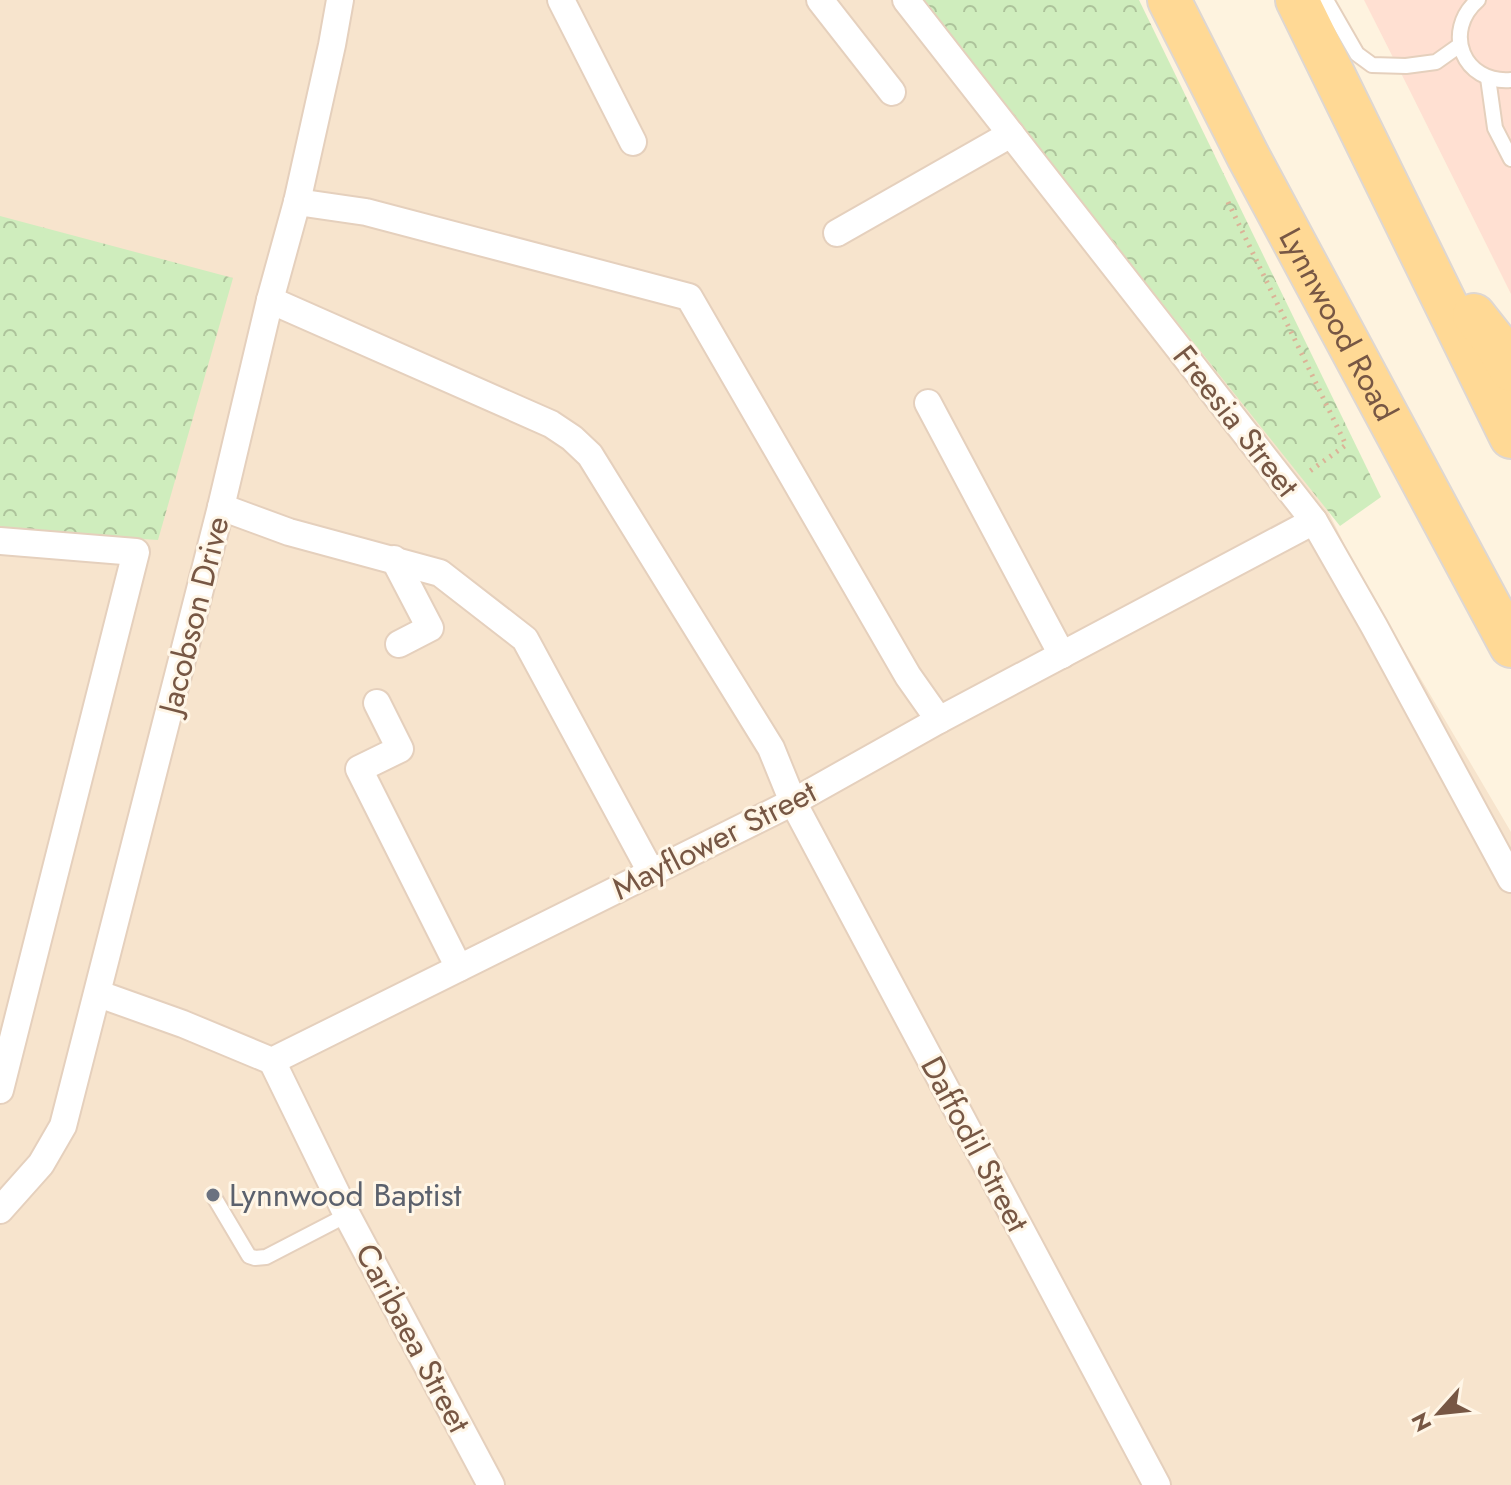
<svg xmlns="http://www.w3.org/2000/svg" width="1511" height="1485" viewBox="0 0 1511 1485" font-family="Jost,sans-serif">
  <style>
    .residential { fill: #f7e4cd }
    .commercial { fill: #ffe0d2 }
    .park { fill: url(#park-crowns) }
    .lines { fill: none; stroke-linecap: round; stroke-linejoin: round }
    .lane-casing { stroke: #e5d0bd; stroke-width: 18 }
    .street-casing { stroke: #e5d0bd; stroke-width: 30 }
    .primary-casing { stroke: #ded7d2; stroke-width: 46 }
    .path { stroke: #dbb397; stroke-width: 5; stroke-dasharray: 2 6; stroke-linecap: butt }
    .lane { stroke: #fff; stroke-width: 14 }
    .street { stroke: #fff; stroke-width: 26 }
    .primary { stroke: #ffd995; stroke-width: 42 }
    .worship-dot { fill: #6b7280; stroke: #fff6e7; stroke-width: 3 }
    .labels { text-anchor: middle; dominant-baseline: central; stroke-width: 6; stroke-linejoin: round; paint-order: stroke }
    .street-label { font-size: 32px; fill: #775744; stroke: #fff6e7 }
    .worship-label { font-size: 32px; fill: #5b616d; stroke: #fff6e7; text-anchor: start }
  </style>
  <defs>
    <pattern id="park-crowns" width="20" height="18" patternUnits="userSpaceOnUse" patternTransform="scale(2)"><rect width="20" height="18" fill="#cfedbd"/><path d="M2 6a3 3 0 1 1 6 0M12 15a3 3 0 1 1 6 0" fill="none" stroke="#adc39b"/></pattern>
  </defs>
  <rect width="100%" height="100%" fill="#fef3df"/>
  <polygon class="residential" points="0,0 1077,0 1358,572 1511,832 1511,1485 0,1485"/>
  <polygon class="commercial" points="1364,0 1511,0 1511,294 1410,91"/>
  <g class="park">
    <polygon points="920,0 1139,0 1381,497 1340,526"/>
    <polygon points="0,216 233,278 158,540 0,530"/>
  </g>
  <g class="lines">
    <defs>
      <g id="lane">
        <polyline points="1326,0 1357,54 1372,65 1406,66 1436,62 1460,45"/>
        <path d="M1478,0c-36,31 -15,84 33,80"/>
        <polyline points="1488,78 1495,128 1511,159"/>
        <polyline points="214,1197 249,1256 255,1258 266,1257 347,1215"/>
      </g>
      <g id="street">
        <polyline points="561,0 633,142"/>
        <polyline points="820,0 892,92"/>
        <polyline points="906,0 1314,521 1374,626 1511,879"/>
        <polyline points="297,202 366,212 689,297 908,676 939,720"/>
        <polyline points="837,233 1011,134"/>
        <polyline points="270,300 551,424 572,438 590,455 771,748 793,802 1157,1485"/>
        <polyline points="928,403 1062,655"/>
        <polyline points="221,507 289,532 440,573 525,639 651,872"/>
        <polyline points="0,541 136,552 0,1090"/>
        <polyline points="394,559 430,628 399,644"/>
        <polyline points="377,703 400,749 359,769 459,968"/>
        <polyline points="99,994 183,1024 272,1061 793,802 939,720 1314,521"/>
        <polyline points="272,1061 347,1215 491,1485"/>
        <polyline points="0,1210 41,1164 63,1126 221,507 270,300 297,202 332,45 340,0"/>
      </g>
      <g id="primary">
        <path id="s1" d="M1169,0l79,156 263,490"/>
        <polyline points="1297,0 1511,437"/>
        <polyline points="1474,315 1493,339 1511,370"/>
      </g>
    </defs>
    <use href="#lane" class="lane-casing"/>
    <use href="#street" class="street-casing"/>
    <use href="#primary" class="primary-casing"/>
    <polyline class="path" points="1228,202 1346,445 1310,471"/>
    <use href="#lane" class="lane"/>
    <use href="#street" class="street"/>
    <use href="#primary" class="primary"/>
  </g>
  <circle class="worship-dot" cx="213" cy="1195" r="8"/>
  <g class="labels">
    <g class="street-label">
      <text stroke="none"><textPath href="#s1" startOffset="366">Lynnwood Road</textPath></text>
      <text transform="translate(1236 421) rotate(52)">Freesia Street</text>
      <text transform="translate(194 615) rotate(-76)">Jacobson Drive</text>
      <text transform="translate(714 840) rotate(-27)">Mayflower Street</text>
      <text transform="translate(975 1144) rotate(62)">Daffodil Street</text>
      <text transform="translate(413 1338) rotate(62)">Caribaea Street</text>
    </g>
    <g class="worship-label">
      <text x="229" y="1195">Lynnwood Baptist</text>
    </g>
  </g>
  <g transform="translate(1439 1413) rotate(243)" stroke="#fff6e7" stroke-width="6" paint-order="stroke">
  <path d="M0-6L14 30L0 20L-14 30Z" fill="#775744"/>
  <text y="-12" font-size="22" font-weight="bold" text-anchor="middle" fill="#775744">N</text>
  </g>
</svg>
